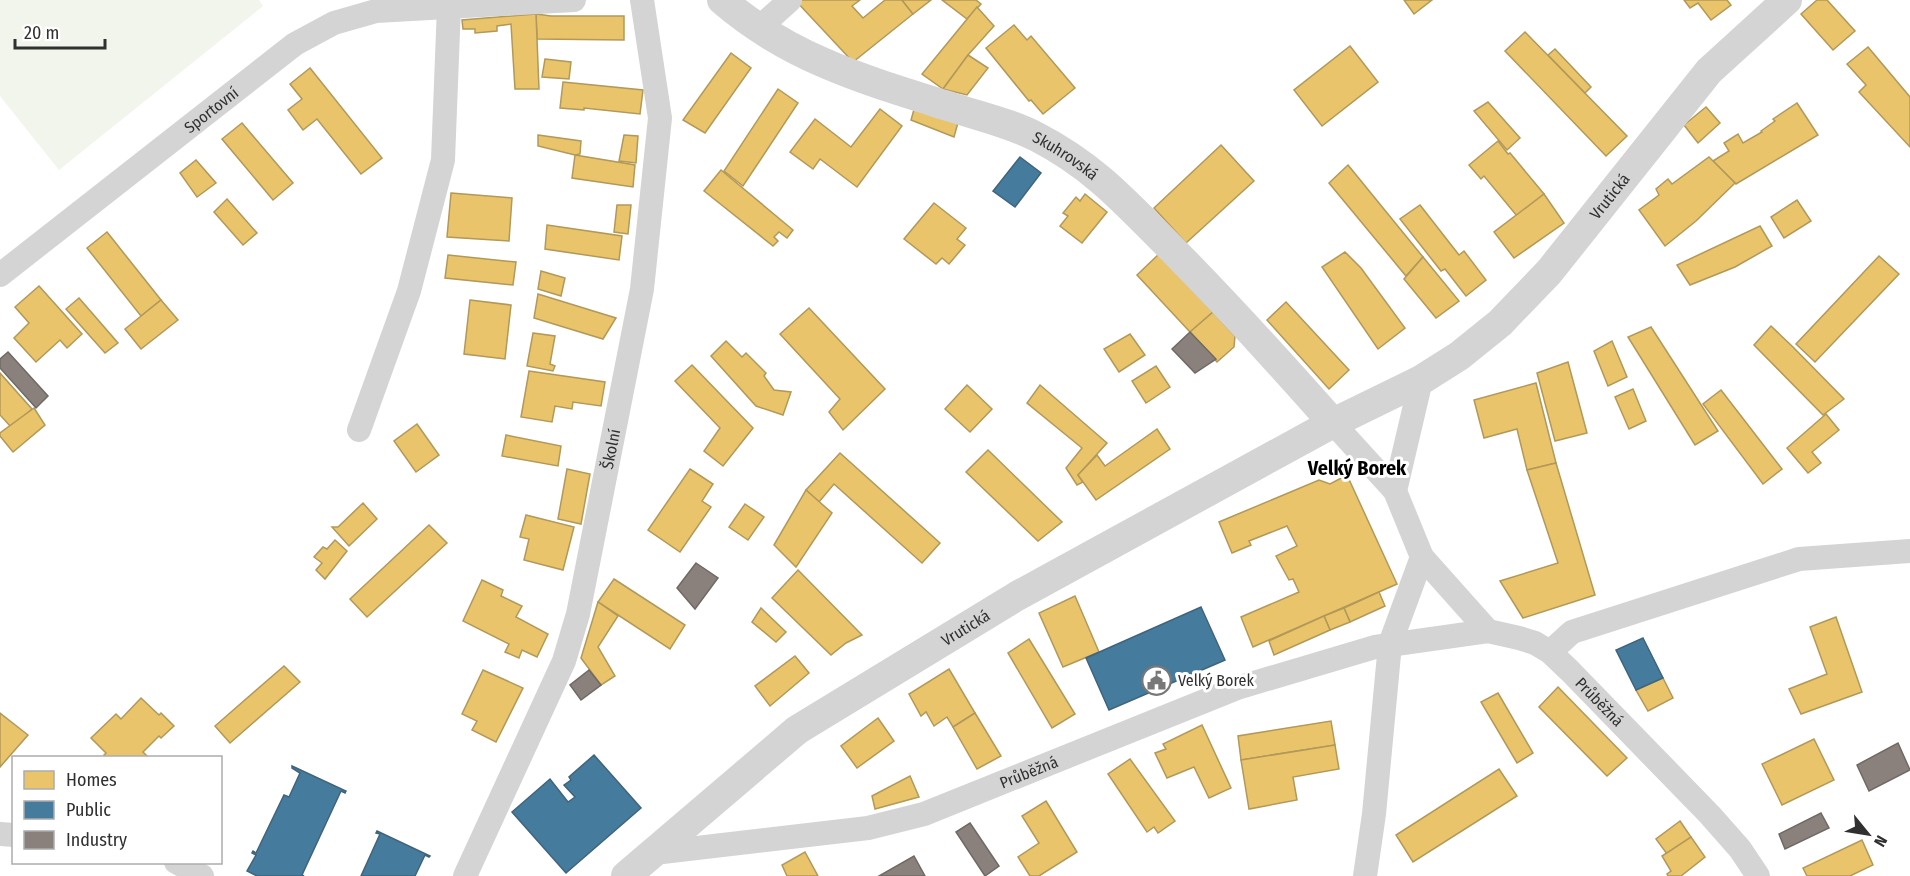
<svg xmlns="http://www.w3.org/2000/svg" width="1910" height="876" viewBox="0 0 1910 876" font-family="'Fira Sans Condensed',sans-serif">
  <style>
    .green { fill: #f1f5ec }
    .homes { fill: #e9c46a; stroke: #b29859; stroke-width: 1.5 }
    .public { fill: #457b9d; stroke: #3f647c; stroke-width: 1.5 }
    .industry { fill: #8a817c; stroke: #6f6965; stroke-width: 1.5 }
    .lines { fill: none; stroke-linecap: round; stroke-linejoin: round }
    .minor { stroke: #d4d4d4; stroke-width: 24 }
    .tertiary { stroke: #d4d4d4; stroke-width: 30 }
    .labels { text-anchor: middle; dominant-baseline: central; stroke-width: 6; stroke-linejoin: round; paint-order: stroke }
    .street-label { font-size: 16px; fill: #303030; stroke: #fff }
    .poi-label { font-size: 16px; fill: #303030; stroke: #fff; text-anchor: start }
    .quarter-label { font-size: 20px; font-weight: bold; fill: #000; stroke: #fff }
  </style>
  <rect width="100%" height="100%" fill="#fff"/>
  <polygon class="green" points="0,0 259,0 263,6 59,170 0,96"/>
  <g class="homes">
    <polygon points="795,0 860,0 852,6 863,18 885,0 902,0 913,14 853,62"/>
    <polygon points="902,0 931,0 913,14"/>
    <polygon points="942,0 976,0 981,4 967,19"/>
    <polygon points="1404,0 1432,0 1414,14"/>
    <polygon points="1684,0 1727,0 1731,5 1711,20 1698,3 1690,8"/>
    <polygon points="1817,0 1827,0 1855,31 1833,50 1801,14"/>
    <polygon points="977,7 994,26 968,55 943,89 922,74"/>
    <polygon points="536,14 551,16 624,16 624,40 537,39"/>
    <polygon points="536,14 539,89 515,89 511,24 497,26 497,31 475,33 475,29 463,29 462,20"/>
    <polygon points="1014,25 1027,40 1031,36 1075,88 1043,114 1031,100 1029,101 986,48"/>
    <polygon points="1525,32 1627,136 1606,156 1505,51"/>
    <polygon points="1350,46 1378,82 1322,126 1294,90"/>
    <polygon points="1868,47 1910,97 1910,147 1859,92 1866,85 1847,64"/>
    <polygon points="1555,49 1591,87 1585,93 1548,55"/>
    <polygon points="731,53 751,68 705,133 683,120"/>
    <polygon points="968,55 988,68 967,95 943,89"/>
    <polygon points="545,59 571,62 569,79 542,77"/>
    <polygon points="310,68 382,158 361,174 317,119 303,130 288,110 302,99 290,84"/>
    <polygon points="563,82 643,90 640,114 584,108 584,110 560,108"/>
    <polygon points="778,89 798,103 743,186 724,171"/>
    <polygon points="1488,102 1520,138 1507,150 1474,111"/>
    <polygon points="1797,103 1818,135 1736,184 1713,161 1729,151 1724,143 1738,134 1743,143 1762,132 1761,131 1775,121 1773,119"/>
    <polygon points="915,106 959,119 954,137 911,120"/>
    <polygon points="1706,107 1720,123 1698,143 1684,125"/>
    <polygon points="880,109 902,126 857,187 820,159 813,169 790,152 815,119 851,147"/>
    <polygon points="242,123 293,183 273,200 222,139"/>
    <polygon points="538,135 581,141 580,154 575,155 538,146"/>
    <polygon points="624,135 638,136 636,163 619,161"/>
    <polygon points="1498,141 1508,154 1510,153 1544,194 1517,216 1484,176 1481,179 1469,165"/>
    <polygon points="1221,145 1254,181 1186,243 1154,208"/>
    <polygon points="575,155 635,165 633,187 572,178"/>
    <polygon points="1709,157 1735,183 1696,221 1665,246 1639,210 1659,195 1656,189 1668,179 1672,184"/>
    <polygon points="196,160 216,183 197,197 180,173"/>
    <polygon points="1348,165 1423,257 1406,276 1329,183"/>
    <polygon points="721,170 793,230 787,238 779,232 774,237 778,241 773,246 704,191"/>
    <polygon points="451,193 512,198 509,241 447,237"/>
    <polygon points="1085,194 1107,212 1082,243 1060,226 1068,216 1063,213 1076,197 1080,201"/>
    <polygon points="1544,194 1564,223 1514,258 1494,232"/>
    <polygon points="227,199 257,233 243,245 214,212"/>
    <polygon points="1797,200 1811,221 1784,238 1771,217"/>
    <polygon points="934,203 966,228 957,239 965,245 949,264 942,258 936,264 904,239"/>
    <polygon points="617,205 631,205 628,234 614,232"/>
    <polygon points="1420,205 1459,255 1464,251 1486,280 1466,296 1445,269 1441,271 1400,219"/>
    <polygon points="547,225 622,236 619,260 545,249"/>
    <polygon points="1760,226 1772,246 1735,267 1690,285 1677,265"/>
    <polygon points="107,232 161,300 141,316 87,248"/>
    <polygon points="1345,252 1361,268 1405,328 1378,349 1322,267"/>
    <polygon points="1159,254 1213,312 1190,332 1137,275"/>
    <polygon points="448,255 516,262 513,285 445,278"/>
    <polygon points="1879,256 1899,274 1815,362 1796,344"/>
    <polygon points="1423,257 1459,301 1436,318 1404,279"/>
    <polygon points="541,271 565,278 561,296 538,289"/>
    <polygon points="39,286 82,334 67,348 60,340 36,362 14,338 29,323 15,307"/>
    <polygon points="538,294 616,318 603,339 534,318"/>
    <polygon points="79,298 118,343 105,353 66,309"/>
    <polygon points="161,300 178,320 141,349 125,329"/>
    <polygon points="470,300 511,305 505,359 464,354"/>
    <polygon points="1286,302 1349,370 1329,389 1267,320"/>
    <polygon points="809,308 885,389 843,430 829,412 840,399 780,334"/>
    <polygon points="1213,312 1235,336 1234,347 1217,362 1190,332"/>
    <polygon points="1771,326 1793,347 1844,399 1823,415 1754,345"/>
    <polygon points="1651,327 1718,431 1695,445 1628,337"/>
    <polygon points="533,333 555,336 550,364 555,366 553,371 527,366"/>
    <polygon points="1130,334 1145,355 1119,372 1104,349"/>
    <polygon points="726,341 742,357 746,353 766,373 764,376 774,390 791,392 783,415 756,406 711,356"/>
    <polygon points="1612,341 1627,377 1608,386 1594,351"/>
    <polygon points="1568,362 1587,433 1555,441 1537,373"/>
    <polygon points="692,365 753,428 723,466 704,451 720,428 675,381"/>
    <polygon points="1156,366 1170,387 1146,403 1132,381"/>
    <polygon points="529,371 605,382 601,406 573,402 572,409 555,406 552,422 521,417"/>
    <polygon points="0,373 32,409 11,427 0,415"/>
    <polygon points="1536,383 1556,463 1527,470 1517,429 1484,438 1474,400"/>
    <polygon points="967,385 992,409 970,432 945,409"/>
    <polygon points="1040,385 1107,443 1078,475 1083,482 1077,485 1066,468 1082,448 1027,403"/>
    <polygon points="1633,389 1646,421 1629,429 1615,397"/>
    <polygon points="1721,390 1782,469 1763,484 1703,404"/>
    <polygon points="34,408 45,425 13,452 0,436 0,433"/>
    <polygon points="1826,414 1839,430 1812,452 1821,463 1808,473 1787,448"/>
    <polygon points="417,424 439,455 416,472 394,441"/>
    <polygon points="1157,429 1170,449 1096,500 1078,475 1097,455 1105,466"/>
    <polygon points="506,435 561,446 558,466 502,456"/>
    <polygon points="988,450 1062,522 1038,541 966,472"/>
    <polygon points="840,453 940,543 922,563 834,484 819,502 806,490"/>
    <polygon points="1556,463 1595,595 1523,618 1500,581 1558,563 1527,470"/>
    <polygon points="567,469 590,474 581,524 558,519"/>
    <polygon points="690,469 713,484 702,501 711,507 680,552 648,530"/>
    <polygon points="1347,475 1397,584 1253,647 1241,617 1299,592 1293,579 1289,580 1276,556 1297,546 1287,526 1249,541 1251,545 1232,553 1219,522 1319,480 1330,484"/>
    <polygon points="806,490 832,513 796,567 774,545"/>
    <polygon points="363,503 377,519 349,546 332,527 338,527"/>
    <polygon points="745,504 764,517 748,540 729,527"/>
    <polygon points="526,515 574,527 563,570 524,560 529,539 520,537"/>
    <polygon points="429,525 447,543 367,617 350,599"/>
    <polygon points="335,540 347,551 325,579 316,570 322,563 314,557 323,547 327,549"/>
    <polygon points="798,570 862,635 846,643 831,655 772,598"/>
    <polygon points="614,579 685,625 670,649 598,602"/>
    <polygon points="482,580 503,590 501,596 522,606 516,617 548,634 537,657 522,650 519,658 505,652 509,644 463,621"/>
    <polygon points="1379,592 1385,606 1350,622 1344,608"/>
    <polygon points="1075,596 1099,652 1063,667 1039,613"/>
    <polygon points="598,602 618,616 598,647 615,676 601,685 581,658"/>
    <polygon points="761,608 786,632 776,642 752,622"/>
    <polygon points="1344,608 1350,622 1330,630 1324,616"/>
    <polygon points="1324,616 1330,630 1274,655 1269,641"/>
    <polygon points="1836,617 1862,692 1801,714 1789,689 1827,674 1810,627"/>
    <polygon points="1029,639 1075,714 1052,728 1008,653"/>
    <polygon points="795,656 809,673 770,706 755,686"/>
    <polygon points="284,666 300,682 230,743 215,726"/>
    <polygon points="949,669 975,713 953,727 947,717 934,726 926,712 921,716 909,694"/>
    <polygon points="483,670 523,688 496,742 472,730 477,721 462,714"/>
    <polygon points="1663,678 1673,698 1648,711 1636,690"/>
    <polygon points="1558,687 1627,758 1607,776 1539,707"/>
    <polygon points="1498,693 1533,753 1517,763 1481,702"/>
    <polygon points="141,698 159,715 161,713 174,726 161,738 159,736 143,752 149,758 107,758 104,755 106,753 91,738 116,714 121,719"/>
    <polygon points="0,713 28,735 0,767"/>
    <polygon points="975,713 1001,756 977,769 953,727"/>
    <polygon points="878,718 894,741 857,768 841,746"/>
    <polygon points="1331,721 1335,745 1241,760 1238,736"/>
    <polygon points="1202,725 1231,788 1209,798 1194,767 1167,778 1155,753 1166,749 1163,744"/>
    <polygon points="1814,739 1834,780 1782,805 1762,764"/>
    <polygon points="1335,745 1339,769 1293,777 1297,800 1249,809 1241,760"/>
    <polygon points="1130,759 1175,821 1158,833 1154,827 1147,832 1108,774"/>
    <polygon points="1499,769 1517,796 1413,862 1396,835"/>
    <polygon points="910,776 919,797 875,809 872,796"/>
    <polygon points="1046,801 1077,852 1039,876 1030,876 1018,857 1039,843 1022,816"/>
    <polygon points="1680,821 1691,837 1667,854 1656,839"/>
    <polygon points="1691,837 1705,857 1681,876 1668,876 1667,874 1671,871 1662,856"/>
    <polygon points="1862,840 1873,865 1850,876 1807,876 1803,868"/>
    <polygon points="805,852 818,876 787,876 782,865"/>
  </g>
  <g class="public">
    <polygon points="1020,157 1041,173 1015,207 993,191"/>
    <polygon points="1201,607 1225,660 1109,710 1086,658"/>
    <polygon points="1643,638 1663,678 1636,690 1616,650"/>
    <polygon points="594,755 641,808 566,873 512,812 550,779 568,802 575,797 564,785 571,780 569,777"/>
    <polygon points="292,766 346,791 345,793 341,791 302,875 304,876 257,876 247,871 256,855 252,853 253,851 256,853 284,795 289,797 300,773 292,768"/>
    <polygon points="377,831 430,856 429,857 425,855 415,876 361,876 380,834 376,833"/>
  </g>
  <g class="industry">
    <polygon points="1190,332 1216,359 1195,373 1172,349"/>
    <polygon points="8,352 48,396 36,408 0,368 0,359"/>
    <polygon points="696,563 718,578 695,609 677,588"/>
    <polygon points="589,670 601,685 581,700 570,685"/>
    <polygon points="1898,743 1910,770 1869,791 1857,765"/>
    <polygon points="1821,813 1829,828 1785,849 1779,834"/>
    <polygon points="970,823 999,866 985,876 956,832"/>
    <polygon points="914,856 925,876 879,876"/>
  </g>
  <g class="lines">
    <g class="minor">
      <polyline points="759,28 790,0"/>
      <path id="s1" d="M0,275l295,-231 39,-21 42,-12 198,-11"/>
      <polyline points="1333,423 1395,491 1422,557 1390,644 1374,814 1365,876"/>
      <polyline points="359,430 409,291 443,160 449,6"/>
      <polyline points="1395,491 1421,380"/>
      <polyline points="1422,557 1488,631"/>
      <polyline points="1550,652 1572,632 1799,559 1910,551"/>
      <polyline points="0,834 14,835"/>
      <path id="s2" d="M654,853l214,-25 56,-14 313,-126 138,-41 113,-16 31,7 16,5 15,9 20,19 140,144 30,34 18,27"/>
      <polyline points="176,862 202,876"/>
      <path id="s3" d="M465,876l99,-215 14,-47 64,-325 18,-171 -18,-118"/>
    </g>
    <g class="tertiary">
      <path id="s4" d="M722,0c68,59 146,81 229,107 28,9 59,16 86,30 58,30 90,67 135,112 56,57 109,115 161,174"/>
      <path id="s5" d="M626,876l171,-146 220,-134 316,-173 88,-43 38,-24 41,-33 49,-51 160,-201 78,-71"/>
    </g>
  </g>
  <defs>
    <symbol id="civic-ring" viewBox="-11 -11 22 22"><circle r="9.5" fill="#fff" stroke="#787878" stroke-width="1.5"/><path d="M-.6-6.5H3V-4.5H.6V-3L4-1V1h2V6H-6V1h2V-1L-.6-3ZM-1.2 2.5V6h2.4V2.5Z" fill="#787878"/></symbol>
  </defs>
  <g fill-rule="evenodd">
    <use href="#civic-ring" x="1140" y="664" width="33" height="33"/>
  </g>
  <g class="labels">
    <g class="street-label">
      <text stroke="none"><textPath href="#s1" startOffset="268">Sportovní</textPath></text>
      <text stroke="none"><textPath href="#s4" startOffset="380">Skuhrovská</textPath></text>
      <text stroke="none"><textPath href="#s5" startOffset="1206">Vrutická</textPath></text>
      <text stroke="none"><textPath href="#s3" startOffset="454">Školní</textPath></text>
      <text stroke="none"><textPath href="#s5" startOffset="422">Vrutická</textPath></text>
      <text stroke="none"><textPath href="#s2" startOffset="1005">Průběžná</textPath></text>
      <text stroke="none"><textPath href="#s2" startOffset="386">Průběžná</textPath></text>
    </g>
    <g class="poi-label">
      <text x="1178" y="680">Velký Borek</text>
    </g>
    <g class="quarter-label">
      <text x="1357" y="468">Velký Borek</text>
    </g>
  </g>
  <rect x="12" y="756" width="210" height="108" fill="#ffffff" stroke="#acacac" stroke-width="1.5"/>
  <rect x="24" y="771" width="30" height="18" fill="#e9c46a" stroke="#acacac" stroke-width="1.5"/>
  <text x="66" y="786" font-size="18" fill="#303030">Homes</text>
  <rect x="24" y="801" width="30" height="18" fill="#457b9d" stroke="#acacac" stroke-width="1.5"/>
  <text x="66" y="816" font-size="18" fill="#303030">Public</text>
  <rect x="24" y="831" width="30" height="18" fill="#8a817c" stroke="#acacac" stroke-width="1.5"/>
  <text x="66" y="846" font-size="18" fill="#303030">Industry</text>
  <g transform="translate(1868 834) rotate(120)" stroke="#ffffff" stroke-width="4.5" paint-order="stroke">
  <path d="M0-4.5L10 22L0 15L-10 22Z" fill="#303030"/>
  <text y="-9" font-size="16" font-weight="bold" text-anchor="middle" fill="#303030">N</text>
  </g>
  <path d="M15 39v9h90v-9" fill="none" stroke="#303030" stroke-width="3"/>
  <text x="24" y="39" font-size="18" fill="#303030" stroke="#ffffff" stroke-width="4.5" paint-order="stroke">20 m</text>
</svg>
